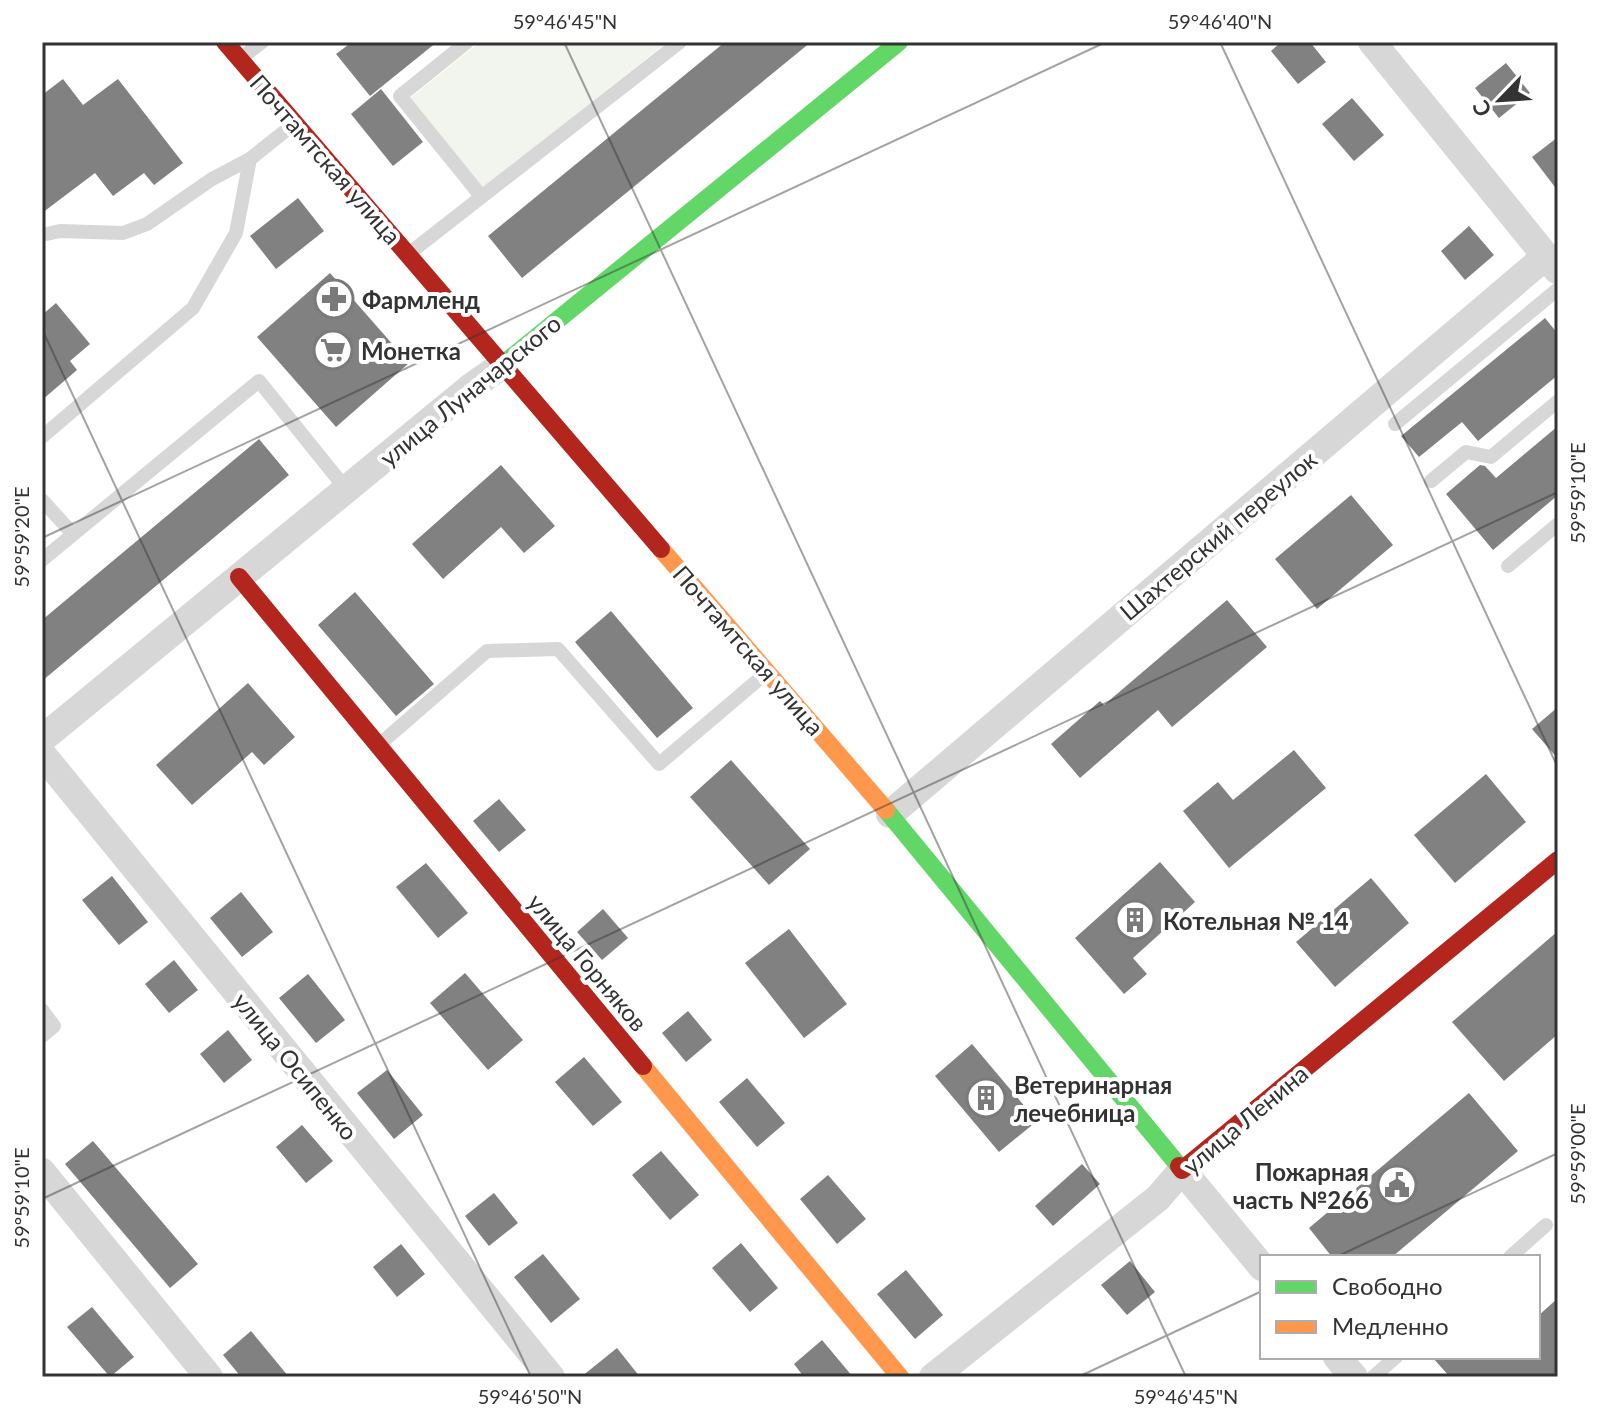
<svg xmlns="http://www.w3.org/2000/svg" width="1600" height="1419" viewBox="0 0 1600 1419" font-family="Lato,sans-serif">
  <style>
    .green { fill: #f1f5ed }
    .building { fill: #818181 }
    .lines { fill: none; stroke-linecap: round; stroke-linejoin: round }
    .lane { stroke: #d7d7d7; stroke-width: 14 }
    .street { stroke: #d7d7d7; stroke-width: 28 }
    .fast { stroke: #63d668; stroke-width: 18 }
    .slow { stroke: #ff974d; stroke-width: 18 }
    .jam { stroke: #b3261e; stroke-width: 18 }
    .ticks { fill: none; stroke: #333; stroke-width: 2; stroke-opacity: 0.45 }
    .labels { text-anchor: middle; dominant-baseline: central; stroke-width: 8; stroke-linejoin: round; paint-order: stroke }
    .street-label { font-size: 24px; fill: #333; stroke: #fff }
    .poi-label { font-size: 24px; font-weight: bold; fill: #333; stroke: #fff; text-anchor: start }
    .neatline { fill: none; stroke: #333; stroke-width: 3 }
    .ticks-label { font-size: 20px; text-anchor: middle; fill: #333 }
  </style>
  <rect width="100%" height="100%" fill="#fff"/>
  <polygon class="green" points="480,42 667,42 482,189 409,99"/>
  <g class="building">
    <polygon points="352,42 437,42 370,96 336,54"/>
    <polygon points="725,42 811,42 522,278 488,236"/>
    <polygon points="1281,42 1310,42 1326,62 1298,84 1271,51"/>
    <polygon points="1506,63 1530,93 1499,118 1475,88"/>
    <polygon points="63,79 83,105 118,79 183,163 154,185 144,173 113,196 95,173 42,213 42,95"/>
    <polygon points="381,89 423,142 393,166 351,114"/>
    <polygon points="1352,98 1384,135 1354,161 1322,124"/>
    <polygon points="1558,137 1558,191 1532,157"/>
    <polygon points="298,198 324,231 276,269 250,236"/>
    <polygon points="1469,226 1494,255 1465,280 1441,251"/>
    <polygon points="330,273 409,363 336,427 257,337"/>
    <polygon points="56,303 90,344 70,361 77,370 42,400 42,315"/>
    <polygon points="1545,318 1558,334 1558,375 1478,441 1462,422 1419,457 1401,436"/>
    <polygon points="1558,426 1558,495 1493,550 1446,494 1480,465 1485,466 1496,478"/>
    <polygon points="259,439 289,475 42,681 42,620"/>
    <polygon points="501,465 555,526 524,553 501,527 443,579 412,544"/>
    <polygon points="1351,495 1393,545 1317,609 1275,559"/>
    <polygon points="355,592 434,684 396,716 318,625"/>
    <polygon points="1227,600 1267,647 1172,727 1158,710 1080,778 1051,744 1100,701 1104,705"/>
    <polygon points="611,611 693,708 657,738 575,642"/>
    <polygon points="248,683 295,737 264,765 252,752 192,805 156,765"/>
    <polygon points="1558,707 1558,759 1532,729"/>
    <polygon points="1294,750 1326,788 1229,868 1183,811 1218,782 1233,800"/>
    <polygon points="731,760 810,849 769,885 690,797"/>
    <polygon points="1486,774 1526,822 1455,883 1414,835"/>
    <polygon points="499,799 526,830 499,852 473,821"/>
    <polygon points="1160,862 1195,902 1133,958 1147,974 1124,994 1075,938"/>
    <polygon points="426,863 468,913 438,938 396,887"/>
    <polygon points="112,876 148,922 119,945 82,900"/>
    <polygon points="1371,878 1409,923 1335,987 1296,942"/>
    <polygon points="241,892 273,932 242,957 210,918"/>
    <polygon points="603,909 628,938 602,960 577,932"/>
    <polygon points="789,929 847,1004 804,1038 745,963"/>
    <polygon points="1558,931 1558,1034 1504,1081 1452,1022"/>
    <polygon points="174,960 198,990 169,1013 145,984"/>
    <polygon points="465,973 523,1040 488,1070 430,1003"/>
    <polygon points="308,974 345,1020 316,1043 279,998"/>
    <polygon points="688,1011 712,1040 686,1062 662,1033"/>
    <polygon points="228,1030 252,1060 224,1083 200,1054"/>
    <polygon points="972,1044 1037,1121 999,1152 935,1076"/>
    <polygon points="584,1057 622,1102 593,1126 555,1082"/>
    <polygon points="387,1070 423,1115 394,1139 357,1093"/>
    <polygon points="747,1078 785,1123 757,1147 719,1102"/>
    <polygon points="1469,1093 1518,1151 1392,1257 1332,1257 1309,1228"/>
    <polygon points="302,1125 333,1161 306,1183 276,1147"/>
    <polygon points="93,1141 198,1264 170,1288 65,1164"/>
    <polygon points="661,1151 699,1195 670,1220 632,1175"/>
    <polygon points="1082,1164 1100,1184 1053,1226 1035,1206"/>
    <polygon points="828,1175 866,1219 837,1244 800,1199"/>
    <polygon points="494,1193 518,1223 489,1246 465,1216"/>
    <polygon points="741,1243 778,1288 750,1312 712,1268"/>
    <polygon points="401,1244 425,1274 397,1297 373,1267"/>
    <polygon points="543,1254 580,1299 551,1323 514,1277"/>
    <polygon points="1130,1261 1155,1292 1127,1315 1101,1285"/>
    <polygon points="906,1270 943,1315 915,1339 877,1294"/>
    <polygon points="1558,1298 1558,1377 1450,1377 1432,1357 1538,1357 1538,1316"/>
    <polygon points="92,1307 134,1357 110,1377 67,1327"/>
    <polygon points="251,1331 289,1377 241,1377 223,1355"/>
    <polygon points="822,1340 853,1377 804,1377 794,1364"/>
    <polygon points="617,1348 640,1377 581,1377"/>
  </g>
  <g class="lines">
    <g class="lane">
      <polyline points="467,42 400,96 481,196"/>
      <polyline points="240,59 262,42"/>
      <polyline points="42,235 60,231 123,233 147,224 212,179 250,159 294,124"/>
      <polyline points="411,252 680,42"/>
      <polyline points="1395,424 1558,289"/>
      <polyline points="42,437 193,308 236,233 250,159"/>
      <polyline points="1431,481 1466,452 1491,457 1558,401"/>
      <polyline points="42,500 72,533"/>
      <polyline points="42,560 259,381 346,489"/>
      <polyline points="1508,566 1558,524"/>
      <polyline points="380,744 487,651 558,649 659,764 765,674"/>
      <polyline points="42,1010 54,1026 42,1036"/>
      <polyline points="1510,1257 1546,1225"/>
      <polyline points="1373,1377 1396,1357"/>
    </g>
    <g class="street">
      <polyline points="1372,42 1557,270"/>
      <polyline points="42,739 471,387 501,366"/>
      <polyline points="42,754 551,1377"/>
      <polyline points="890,814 1546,256"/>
      <polyline points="42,1172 209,1377"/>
      <polyline points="1337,1357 1354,1377"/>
      <polyline points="933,1377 1158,1198 1182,1170 1262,1267"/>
    </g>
    <g class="fast">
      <polyline points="501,366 899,42"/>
      <polyline points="886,810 1179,1166"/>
    </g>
    <g class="slow">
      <polyline points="661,549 886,810"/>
      <polyline points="643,1066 900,1377"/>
    </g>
    <g class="jam">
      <polyline points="225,42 661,549"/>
      <polyline points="239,577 643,1066"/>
      <polyline points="1179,1166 1182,1170 1558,860"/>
    </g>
  </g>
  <path class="ticks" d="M564,42l622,1335M1220,42l338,726M42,329l489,1048M42,538l1064,-496M42,1199l1516,-707M1336,1257l222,-104M1078,1377l184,-86"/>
  <defs>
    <symbol id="pharmacy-ring" viewBox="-11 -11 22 22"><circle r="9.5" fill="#fff" stroke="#7a7a7a" stroke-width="1.5"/><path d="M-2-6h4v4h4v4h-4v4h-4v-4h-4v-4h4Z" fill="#7a7a7a"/></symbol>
    <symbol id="supermarket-ring" viewBox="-11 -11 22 22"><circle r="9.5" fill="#fff" stroke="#7a7a7a" stroke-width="1.5"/><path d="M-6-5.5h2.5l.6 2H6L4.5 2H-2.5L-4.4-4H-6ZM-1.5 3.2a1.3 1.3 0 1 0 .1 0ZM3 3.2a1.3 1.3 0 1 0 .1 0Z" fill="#7a7a7a"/></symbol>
    <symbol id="building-ring" viewBox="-11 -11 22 22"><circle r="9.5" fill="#fff" stroke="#7a7a7a" stroke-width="1.5"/><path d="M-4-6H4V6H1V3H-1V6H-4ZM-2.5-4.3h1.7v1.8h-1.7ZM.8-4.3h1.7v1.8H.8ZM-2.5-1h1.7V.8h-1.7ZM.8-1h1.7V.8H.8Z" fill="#7a7a7a"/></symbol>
    <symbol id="civic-ring" viewBox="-11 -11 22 22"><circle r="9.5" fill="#fff" stroke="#7a7a7a" stroke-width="1.5"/><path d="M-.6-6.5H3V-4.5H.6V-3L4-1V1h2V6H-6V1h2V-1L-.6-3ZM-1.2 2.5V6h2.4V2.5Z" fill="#7a7a7a"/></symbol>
  </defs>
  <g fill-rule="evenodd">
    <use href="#pharmacy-ring" x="312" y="277" width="44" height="44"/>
    <use href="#supermarket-ring" x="311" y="328" width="44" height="44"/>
    <use href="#building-ring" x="1113" y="898" width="44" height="44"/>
    <use href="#building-ring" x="964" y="1076" width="44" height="44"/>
    <use href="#civic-ring" x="1375" y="1163" width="44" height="44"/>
  </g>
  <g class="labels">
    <g class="street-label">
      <text transform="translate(326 159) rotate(49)">Почтамтская улица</text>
      <text transform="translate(470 390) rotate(-39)">улица Луначарского</text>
      <text transform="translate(1218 535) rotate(-40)">Шахтерский переулок</text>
      <text transform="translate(749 650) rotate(49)">Почтамтская улица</text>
      <text transform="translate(588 962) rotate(50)">улица Горняков</text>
      <text transform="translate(296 1066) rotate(51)">улица Осипенко</text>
      <text transform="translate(1245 1119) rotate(-40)">улица Ленина</text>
    </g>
    <g class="poi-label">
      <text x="362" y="299">Фармленд</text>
      <text x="361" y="350">Монетка</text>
      <text x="1163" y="920">Котельная № 14</text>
      <text x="1014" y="1084">Ветеринарная<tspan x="1014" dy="28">лечебница</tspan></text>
      <text x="1369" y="1171" text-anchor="end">Пожарная<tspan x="1369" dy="28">часть №266</tspan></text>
    </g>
  </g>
  <rect width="1600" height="1419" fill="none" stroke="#ffffff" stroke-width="88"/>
  <rect x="1260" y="1255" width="280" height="104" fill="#ffffff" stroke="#adadad" stroke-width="2"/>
  <rect x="1276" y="1281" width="40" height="12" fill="#63d668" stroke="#adadad" stroke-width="2"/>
  <text x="1332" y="1295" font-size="24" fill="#333333">Свободно</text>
  <rect x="1276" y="1321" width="40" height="12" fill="#ff974d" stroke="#adadad" stroke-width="2"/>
  <text x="1332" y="1335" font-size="24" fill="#333333">Медленно</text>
  <g transform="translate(1500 100) rotate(245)" stroke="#ffffff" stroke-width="6" paint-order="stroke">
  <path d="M0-6L14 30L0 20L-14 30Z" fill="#333333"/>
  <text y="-12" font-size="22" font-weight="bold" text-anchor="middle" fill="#333333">С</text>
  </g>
  <rect x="44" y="44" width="1512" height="1331" class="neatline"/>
  <g class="ticks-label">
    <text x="565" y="29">59°46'45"N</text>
    <text x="1220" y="29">59°46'40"N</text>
    <text transform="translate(1578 493) rotate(-90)" y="7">59°59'10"E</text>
    <text transform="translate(22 537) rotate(-90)" y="7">59°59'20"E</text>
    <text transform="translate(1578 1154) rotate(-90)" y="7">59°59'00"E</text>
    <text transform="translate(22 1198) rotate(-90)" y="7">59°59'10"E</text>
    <text x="530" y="1404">59°46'50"N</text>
    <text x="1186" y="1404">59°46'45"N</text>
  </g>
</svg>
